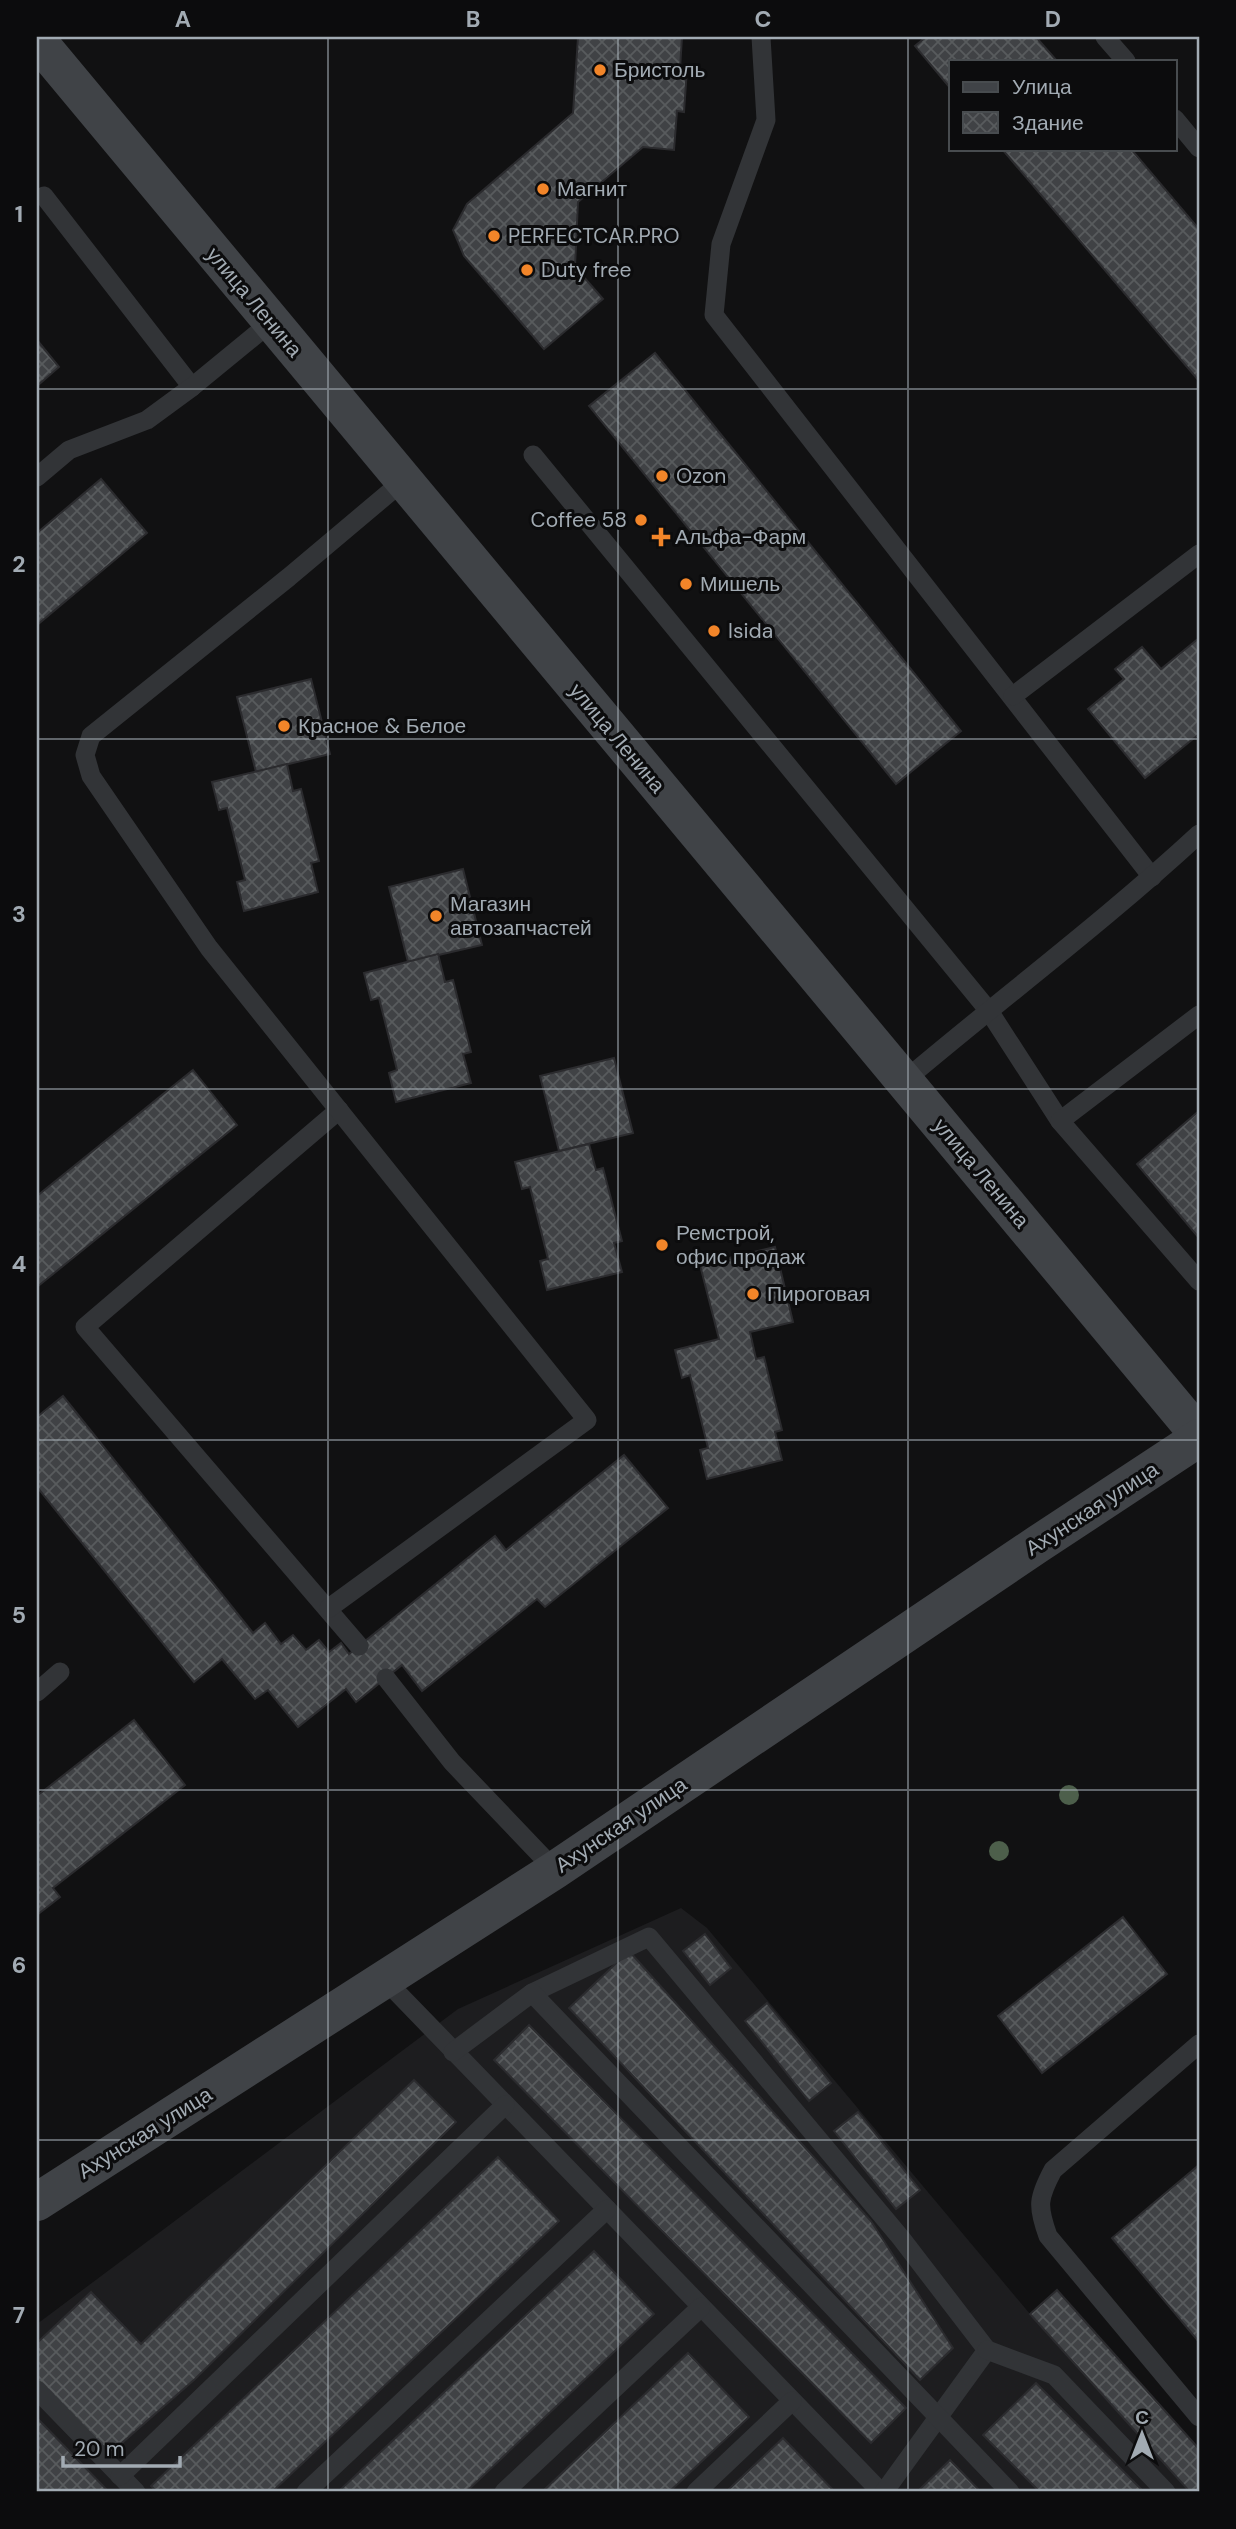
<svg xmlns="http://www.w3.org/2000/svg" width="1236" height="2529" viewBox="0 0 1236 2529" font-family="'DM Sans',sans-serif">
  <style>
    .built { fill: #1d1d1f }
    .building { fill: url(#building-cross-hatch); stroke: #2b2b2e; stroke-width: 2 }
    .lines { fill: none; stroke-linecap: round; stroke-linejoin: round }
    .service { stroke: #323437; stroke-width: 19 }
    .secondary { stroke: #404347; stroke-width: 38 }
    .tree { fill: #4d5f4b }
    .grid { fill: none; stroke: #a2abb3; stroke-width: 2; stroke-opacity: 0.55 }
    .poi-dot { fill: #f28529; stroke: #0c0c0d; stroke-width: 2.5 }
    .labels { text-anchor: middle; dominant-baseline: central; stroke-width: 6; stroke-linejoin: round; paint-order: stroke }
    .poi-label { font-size: 21px; fill: #a2abb3; stroke: #0c0c0d; text-anchor: start }
    .street-label { font-size: 21px; fill: #a2abb3; stroke: #0c0c0d }
    .neatline { fill: none; stroke: #a2abb3; stroke-width: 2.5 }
    .grid-label { font-size: 23px; text-anchor: middle; font-weight: bold; fill: #a2abb3 }
  </style>
  <defs>
    <pattern id="building-cross-hatch" width="8" height="8" patternUnits="userSpaceOnUse" patternTransform="scale(1.75)"><rect width="8" height="8" fill="#404245"/><path d="M0 0l8 8M0 8l8-8" fill="none" stroke="#585b5d"/></pattern>
  </defs>
  <rect width="100%" height="100%" fill="#111112"/>
  <polygon class="built" points="681,1908 707,1928 1030,2314 1190,2492 37,2492 37,2324 458,2009"/>
  <g class="building">
    <polygon points="578,37 682,37 680,69 687,69 684,112 677,111 674,150 643,147 578,202 575,267 603,299 544,349 464,256 453,230 467,204 573,113"/>
    <polygon points="926,37 1036,37 1057,61 951,61 951,89 915,46"/>
    <polygon points="1002,149 1131,149 1199,229 1199,381"/>
    <polygon points="37,340 59,367 37,386"/>
    <polygon points="655,353 961,731 896,784 589,406"/>
    <polygon points="101,479 147,533 37,625 37,533"/>
    <polygon points="1199,638 1199,734 1145,778 1088,709 1124,679 1115,669 1142,647 1161,669"/>
    <polygon points="311,679 330,754 256,772 237,697"/>
    <polygon points="287,764 293,791 301,789 319,861 311,863 318,892 244,911 237,882 245,880 227,808 219,810 212,782"/>
    <polygon points="463,869 482,945 408,962 389,887"/>
    <polygon points="438,954 445,982 453,980 471,1052 463,1054 471,1083 396,1102 389,1073 397,1070 379,998 371,1000 364,973"/>
    <polygon points="614,1058 633,1133 559,1151 540,1076"/>
    <polygon points="193,1070 237,1125 37,1287 37,1196"/>
    <polygon points="1199,1111 1199,1238 1137,1164"/>
    <polygon points="589,1144 596,1170 603,1168 622,1241 614,1243 622,1272 547,1290 540,1261 548,1259 530,1187 522,1189 515,1162"/>
    <polygon points="775,1247 793,1322 750,1332 756,1359 764,1357 782,1430 775,1432 782,1460 707,1479 700,1450 708,1448 690,1375 682,1378 675,1350 719,1339 700,1265"/>
    <polygon points="63,1396 253,1633 265,1623 281,1644 293,1635 306,1650 319,1640 329,1652 341,1643 349,1654 495,1536 506,1550 624,1455 668,1508 545,1607 537,1599 422,1691 402,1665 356,1702 346,1689 298,1727 268,1690 255,1699 222,1659 194,1682 37,1487 37,1417"/>
    <polygon points="134,1720 185,1785 53,1888 60,1897 37,1915 37,1796"/>
    <polygon points="1123,1917 1167,1974 1042,2073 998,2016"/>
    <polygon points="705,1934 731,1968 710,1985 683,1951"/>
    <polygon points="629,1951 871,2221 953,2348 920,2380 569,2008"/>
    <polygon points="767,2003 831,2083 809,2101 745,2021"/>
    <polygon points="529,2025 906,2408 871,2443 494,2060"/>
    <polygon points="414,2080 456,2122 195,2379 107,2456 37,2384 37,2343 91,2292 141,2344"/>
    <polygon points="858,2112 920,2190 896,2209 834,2131"/>
    <polygon points="498,2157 559,2221 272,2492 157,2492 151,2486"/>
    <polygon points="1199,2165 1199,2342 1112,2238"/>
    <polygon points="594,2251 654,2314 466,2492 338,2492"/>
    <polygon points="1057,2290 1199,2449 1199,2492 1190,2492 1030,2314"/>
    <polygon points="688,2353 749,2417 669,2492 542,2492"/>
    <polygon points="1036,2383 1144,2492 1040,2492 983,2435"/>
    <polygon points="37,2418 109,2492 37,2492"/>
    <polygon points="783,2438 835,2492 726,2492"/>
    <polygon points="950,2460 981,2492 917,2492"/>
  </g>
  <g class="lines">
    <g class="service">
      <polyline points="761,37 766,120 721,244 714,315 1152,877"/>
      <polyline points="1105,37 1126,61"/>
      <polyline points="1175,119 1199,148"/>
      <polyline points="44,196 192,387"/>
      <polyline points="533,455 989,1011 1060,1121"/>
      <polyline points="37,477 69,450 147,420 192,387 270,323"/>
      <polyline points="1013,696 1199,554"/>
      <polyline points="1199,1015 1060,1121 1199,1281"/>
      <path d="M904,1081c98,-83 201,-160 295,-247"/>
      <polyline points="339,1110 85,1327 359,1646"/>
      <polyline points="329,1608 587,1420 209,948 91,776 85,755 91,736 289,577 403,481"/>
      <polyline points="386,1678 452,1762 555,1870"/>
      <polyline points="37,1692 60,1672"/>
      <polyline points="385,1980 881,2492"/>
      <polyline points="532,1993 649,1937 901,2238 987,2350 884,2492"/>
      <path d="M1199,2044l-146,126c-15,28 -16,36 -5,66l151,181"/>
      <polyline points="453,2052 532,1993 1010,2492"/>
      <polyline points="987,2350 1054,2375 1166,2492"/>
      <polyline points="37,2390 136,2492"/>
      <polyline points="120,2476 505,2105"/>
      <polyline points="306,2492 607,2209"/>
      <polyline points="504,2492 701,2307"/>
      <polyline points="696,2492 792,2401"/>
    </g>
    <g class="secondary">
      <polyline points="37,40 1199,1435"/>
      <polyline points="37,2202 555,1870 1038,1544 1199,1438"/>
    </g>
  </g>
  <g class="tree">
    <circle cx="1069" cy="1795" r="10"/>
    <circle cx="999" cy="1851" r="10"/>
  </g>
  <path class="grid" d="M328,37v2455M618,37v2455M908,37v2455M37,389h1162M37,739h1162M37,1089h1162M37,1440h1162M37,1790h1162M37,2140h1162"/>
  <g class="poi-dot">
    <circle cx="600" cy="70" r="7"/>
    <circle cx="543" cy="189" r="7"/>
    <circle cx="494" cy="236" r="7"/>
    <circle cx="527" cy="270" r="7"/>
    <circle cx="662" cy="476" r="7"/>
    <circle cx="641" cy="520" r="7"/>
    <path d="M657.5 526.5h7v7h7v7h-7v7h-7v-7h-7v-7h7z"/>
    <circle cx="686" cy="584" r="7"/>
    <circle cx="714" cy="631" r="7"/>
    <circle cx="284" cy="726" r="7"/>
    <circle cx="436" cy="916" r="7"/>
    <circle cx="662" cy="1245" r="7"/>
    <circle cx="753" cy="1294" r="7"/>
  </g>
  <g class="labels">
    <g class="poi-label">
      <text x="614" y="70">Бристоль</text>
      <text x="557" y="189">Магнит</text>
      <text x="508" y="236">PERFECTCAR.PRO</text>
      <text x="541" y="270">Duty free</text>
      <text x="676" y="476">Ozon</text>
      <text x="627" y="520" text-anchor="end">Coffee 58</text>
      <text x="675" y="537">Альфа-Фарм</text>
      <text x="700" y="584">Мишель</text>
      <text x="728" y="631">Isida</text>
      <text x="298" y="726">Красное &amp; Белое</text>
      <text x="450" y="904">Магазин<tspan x="450" dy="24">автозапчастей</tspan></text>
      <text x="676" y="1233">Ремстрой,<tspan x="676" dy="24">офис продаж</tspan></text>
      <text x="767" y="1294">Пироговая</text>
    </g>
    <g class="street-label">
      <text transform="translate(254 302) rotate(50)">улица Ленина</text>
      <text transform="translate(617 738) rotate(50)">улица Ленина</text>
      <text transform="translate(981 1173) rotate(50)">улица Ленина</text>
      <text transform="translate(1092 1509) rotate(-33)">Ахунская улица</text>
      <text transform="translate(621 1825) rotate(-34)">Ахунская улица</text>
      <text transform="translate(145 2133) rotate(-32)">Ахунская улица</text>
    </g>
  </g>
  <rect width="1236" height="2529" fill="none" stroke="#0c0c0d" stroke-width="77"/>
  <rect x="949" y="60" width="228" height="91" fill="#0c0c0d" stroke="#484c4f" stroke-width="2"/>
  <rect x="963" y="82" width="35" height="10" fill="#404347" stroke="#484c4f" stroke-width="2"/>
  <text x="1012" y="94" font-size="21" fill="#a2abb3">Улица</text>
  <rect x="963" y="112" width="35" height="21" fill="url(#building-cross-hatch)" stroke="#484c4f" stroke-width="2"/>
  <text x="1012" y="130" font-size="21" fill="#a2abb3">Здание</text>
  <g transform="translate(1142 2434)" stroke="#0c0c0d" stroke-width="5" paint-order="stroke">
  <path d="M0-5L12 26L0 18L-12 26Z" fill="#a2abb3"/>
  <text y="-10" font-size="19" font-weight="bold" text-anchor="middle" fill="#a2abb3">С</text>
  </g>
  <path d="M63 2456v10h117v-10" fill="none" stroke="#a2abb3" stroke-width="3.5"/>
  <text x="74" y="2456" font-size="21" fill="#a2abb3" stroke="#0c0c0d" stroke-width="5" paint-order="stroke">20 m</text>
  <rect x="38" y="38" width="1160" height="2452" class="neatline"/>
  <g class="grid-label">
    <text x="183" y="27">A</text>
    <text x="473" y="27">B</text>
    <text x="763" y="27">C</text>
    <text x="1053" y="27">D</text>
    <text x="19" y="222">1</text>
    <text x="19" y="572">2</text>
    <text x="19" y="922">3</text>
    <text x="19" y="1272">4</text>
    <text x="19" y="1623">5</text>
    <text x="19" y="1973">6</text>
    <text x="19" y="2323">7</text>
  </g>
</svg>
